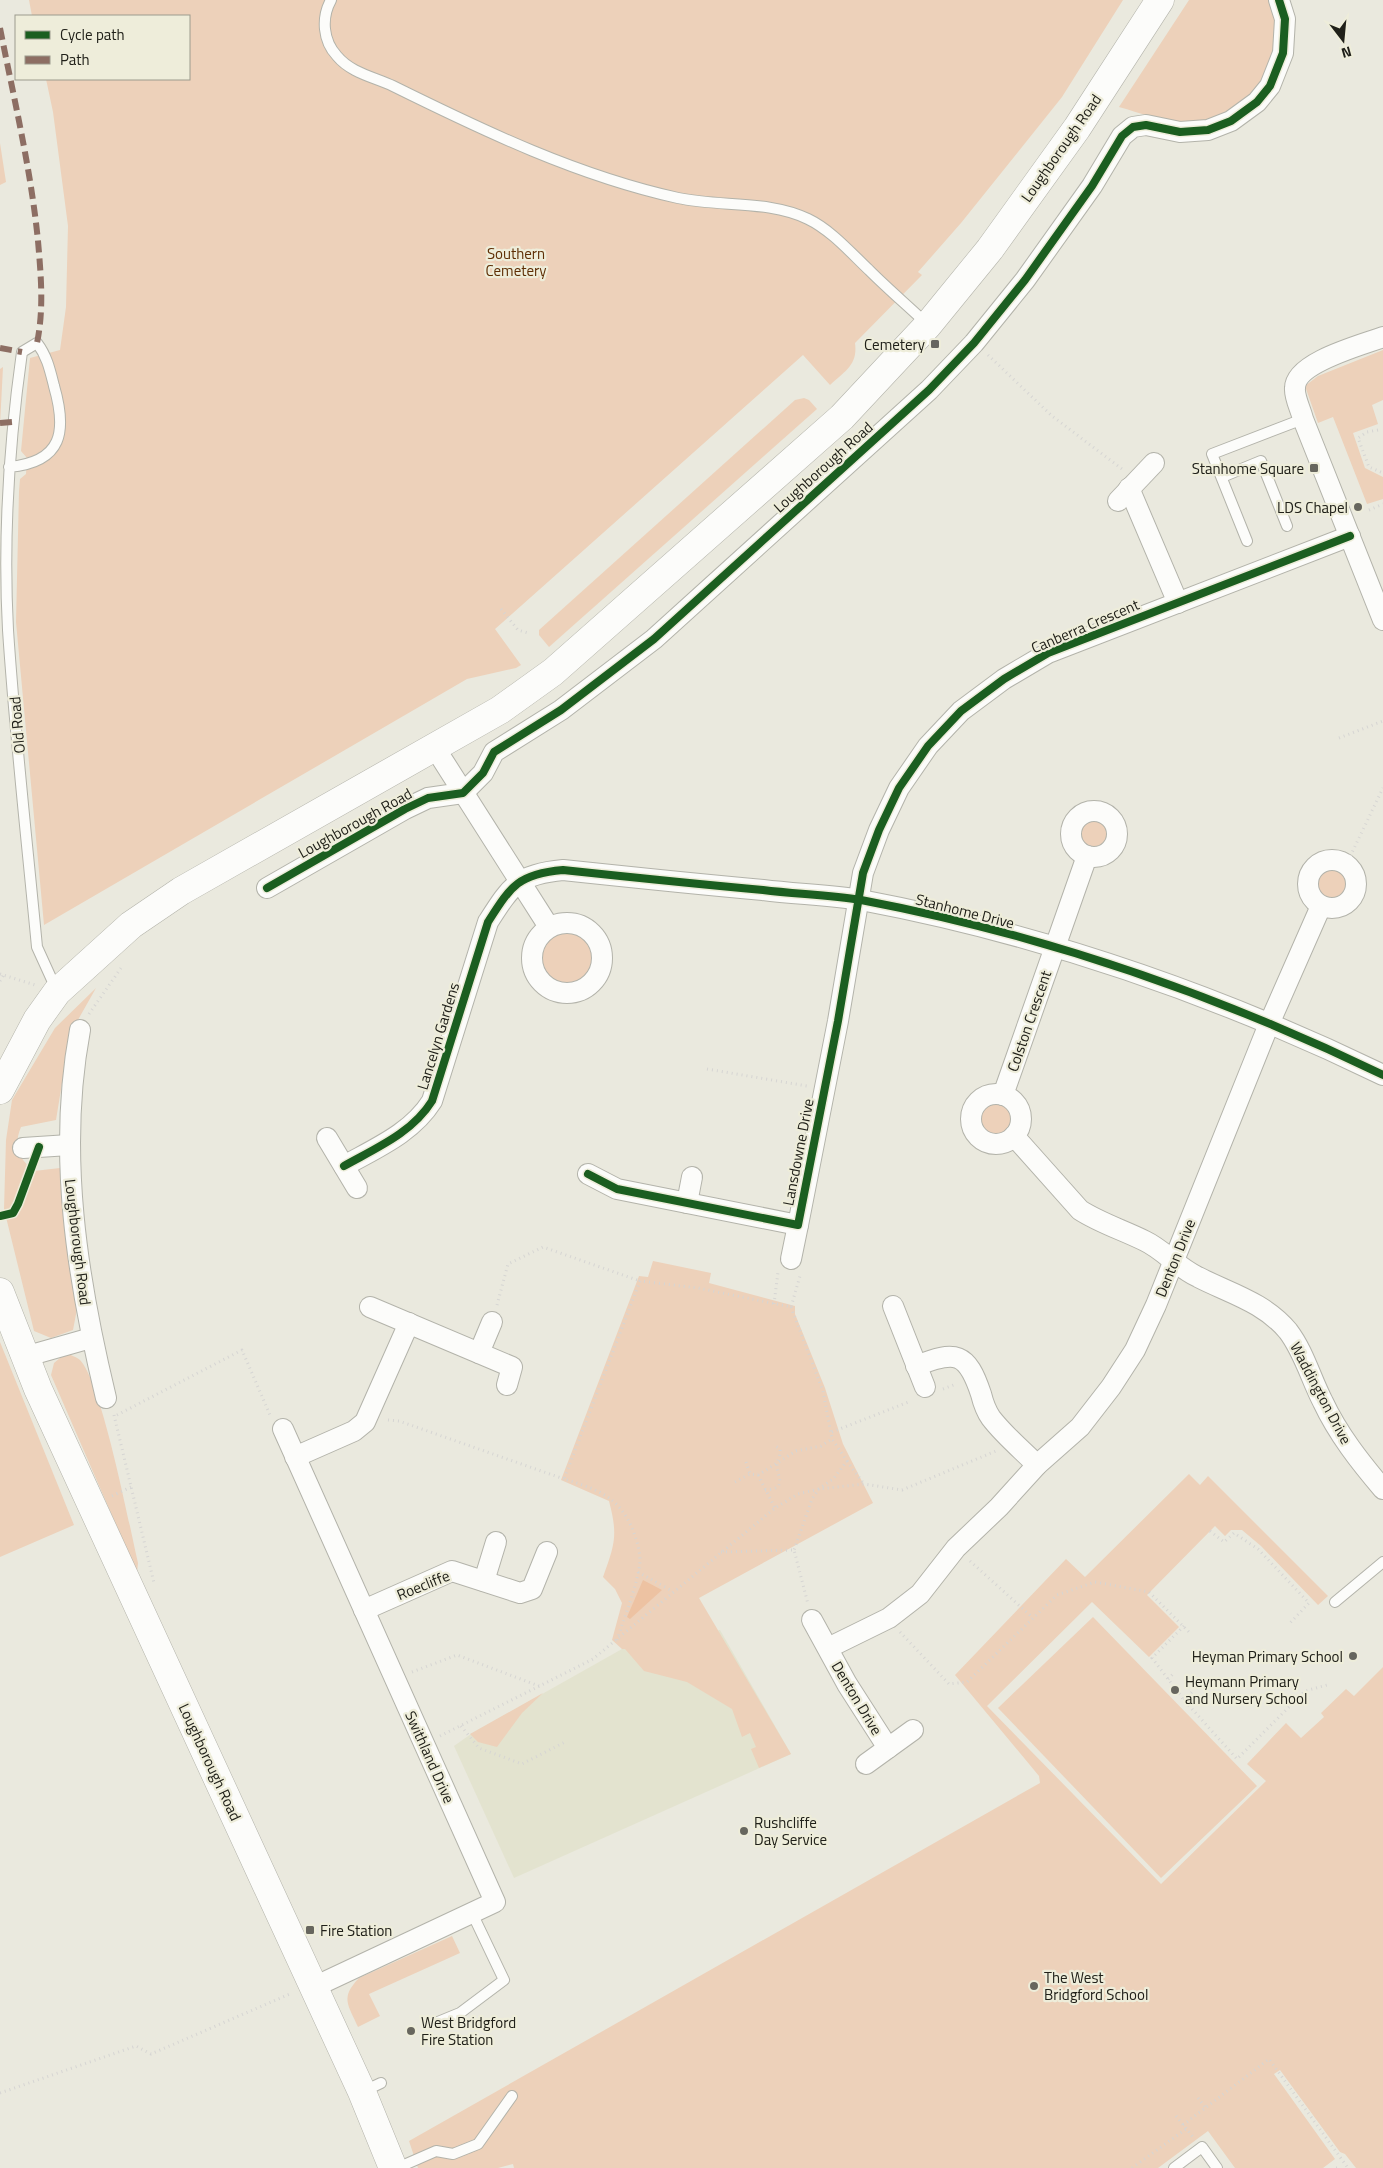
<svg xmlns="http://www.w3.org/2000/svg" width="1383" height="2168" viewBox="0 0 1383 2168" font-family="'Titillium Web',sans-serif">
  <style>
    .built { fill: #e3e3cf }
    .green { fill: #edd1ba }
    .forest { fill: #edc2a2 }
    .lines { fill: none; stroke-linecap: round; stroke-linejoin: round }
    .service-casing { stroke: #b3b3aa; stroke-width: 12 }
    .minor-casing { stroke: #b3b3aa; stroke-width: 22 }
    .primary-casing { stroke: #b3b3aa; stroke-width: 29 }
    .path { stroke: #d6d5d3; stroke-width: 3; stroke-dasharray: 1 4; stroke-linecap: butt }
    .service { stroke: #fcfcfa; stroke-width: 10 }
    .minor { stroke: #fcfcfa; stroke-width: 20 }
    .primary { stroke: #fcfcfa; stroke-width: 28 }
    .quiet { stroke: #8d6e63; stroke-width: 6; stroke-dasharray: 12 6; stroke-linecap: butt }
    .cycleway-casing { stroke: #eeedda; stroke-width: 11 }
    .cycleway { stroke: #1b5e20; stroke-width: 8 }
    .poi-dot { fill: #67665e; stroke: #eeedda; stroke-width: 2 }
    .labels { text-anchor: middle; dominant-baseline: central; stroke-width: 4.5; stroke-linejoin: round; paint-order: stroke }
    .street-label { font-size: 15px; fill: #202019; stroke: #eeedda }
    .park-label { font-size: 15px; fill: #5e2e04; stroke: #eeedda }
    .poi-label { font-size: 15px; fill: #202019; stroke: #eeedda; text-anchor: start }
  </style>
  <rect width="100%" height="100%" fill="#eae9de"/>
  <polygon class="built" points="720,1630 791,1754 514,1878 454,1746 471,1734 622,1649"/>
  <g class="green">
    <path d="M29,0h1094l-61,97 -101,126 -43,49 4,3 -67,68c3,22 -10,28 -25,42l-27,-30 -300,267 -8,7 26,36 -5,3 -49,11 -423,246 -28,-303 3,-131 1,-12 6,-5 1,-16 -6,-7 9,-93 30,-8 6,-43 2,-81 -15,-114 -7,-33h143v-63h-157z"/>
    <path d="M1189,0h82c9,43 3,86 -38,110 -13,7 -28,13 -43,13 -23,1 -49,-10 -71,-16z"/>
    <polygon points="0,143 6,182 0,185"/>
    <polygon points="1383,350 1383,400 1372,405 1378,424 1353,433 1365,468 1383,477 1383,499 1367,504 1333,417 1318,423 1305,386 1318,376"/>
    <polygon points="3,367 0,425 0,369"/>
    <polygon points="804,398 809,400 817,409 549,647 539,635 539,630 795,400"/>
    <circle cx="1094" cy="834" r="14"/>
    <circle cx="1332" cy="884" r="17"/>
    <circle cx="567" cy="957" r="27"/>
    <path d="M96,988l-26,46 -14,86 -35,7c-8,20 -3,31 13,44l26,-3 17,141 -4,21 -22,8 -17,-7 -30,-122 2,-69 6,-40 43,-72z"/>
    <circle cx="996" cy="1119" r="16"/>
    <path d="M653,1261l58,12 -2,10 86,23v8l30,74 18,56 30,59 -174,95 92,156 -32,14 -8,-19 5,-2 -6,-14 -8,4 -10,-28 -45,-27 -43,-11 -19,-22h-3l-10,-9 10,-37 -7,-14 -12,-12c12,-33 15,-42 6,-76l-48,-21 78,-204 9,1z"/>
    <polygon points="0,1342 74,1525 0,1557"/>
    <path d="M66,1353c4,2 11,4 14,7 22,23 49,164 58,203l-1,10 -86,-198 3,-12z"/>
    <polygon points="1189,1474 1200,1485 1208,1476 1328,1596 1318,1605 1261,1546 1242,1530 1231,1530 1225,1536 1215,1526 1147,1595 1179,1627 1149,1657 1092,1602 987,1706 1161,1884 1266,1781 1247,1764 1286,1723 1301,1738 1324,1717 1321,1713 1346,1689 1354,1696 1383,1667 1383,2168 1356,2168 1345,2154 1340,2152 1280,2070 1274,2074 1335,2159 1323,2168 1235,2168 1208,2131 1158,2168 514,2168 513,2164 498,2168 418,2168 409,2141 1040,1783 1039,1776 955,1675 1066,1559 1085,1577"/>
    <polygon points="1093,1617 1257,1786 1161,1878 998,1708"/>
    <polygon points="543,1693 522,1713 497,1747 478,1742 470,1734"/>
    <path d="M452,1936l8,17 -91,41 11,22 -22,11c-10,-23 -18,-29 1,-49z"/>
  </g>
  <polygon class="forest" points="643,1580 662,1590 630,1619 627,1617"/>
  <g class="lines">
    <defs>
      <g id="service">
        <path d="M331,0c-10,18 -8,41 6,56 14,17 37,21 56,30 91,45 185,90 285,112 42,9 91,2 130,21 23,11 43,34 61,51 19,19 39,36 58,54"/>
        <path d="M9,467c54,-5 58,-36 45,-81 -4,-16 -7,-30 -17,-43l-15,9c-13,92 -19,185 -14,278 7,106 19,211 29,317l20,44"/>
        <polyline points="1222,477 1261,461 1287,526"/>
        <polyline points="1247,541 1212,454 1303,419"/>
        <polyline points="1335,1602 1383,1562"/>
        <polyline points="438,2022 460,2013 504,1980 472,1913"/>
        <polyline points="364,2091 381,2083"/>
        <polyline points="397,2168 436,2151 453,2154 478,2144 512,2096"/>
        <polyline points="1174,2168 1202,2147 1217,2168"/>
      </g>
      <g id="minor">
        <path d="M1383,337c-21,8 -88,25 -88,51 -1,9 6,22 8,31l80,201"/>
        <polyline points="1129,488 1178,603"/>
        <polyline points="1118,501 1154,463"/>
        <polyline points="435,748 549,927"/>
        <circle cx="1094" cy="834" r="23"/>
        <circle cx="1332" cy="884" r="24"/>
        <polyline points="267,888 405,809 428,798 463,793 483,773 494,752 561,710 654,639 929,390 974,343 1025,280 1092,186 1122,136 1133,127 1146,125 1180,132 1208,130 1231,121 1257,102 1270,86 1283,53 1285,19 1279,0"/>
        <circle cx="567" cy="958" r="35"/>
        <path d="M80,1030c-23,123 -3,248 26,368"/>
        <circle cx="996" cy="1119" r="25"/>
        <polyline points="1003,1095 1087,856"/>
        <path d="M1014,1136l66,74c20,13 43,20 65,31 19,9 33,27 53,36 31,16 66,25 90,54 16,21 23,48 35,71 15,32 37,60 60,87"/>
        <polyline points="327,1138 357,1188"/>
        <polyline points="23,1148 69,1145"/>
        <path d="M344,1166c32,-18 68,-33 88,-65l56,-179c23,-36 30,-48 75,-52 66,7 133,14 200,20 32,4 66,5 98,10 180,34 357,95 522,175"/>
        <polyline points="588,1174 617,1189 798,1225 838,1021 863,873 879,830 899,788 928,746 961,711 1004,679 1048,653 1350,536"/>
        <polyline points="687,1203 692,1177"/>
        <polyline points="791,1259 798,1225"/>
        <polyline points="893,1306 925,1387"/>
        <polyline points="370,1307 512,1367 507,1385"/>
        <polyline points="479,1353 492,1322"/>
        <polyline points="24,1357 91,1338"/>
        <path d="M916,1366c40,-16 51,-14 65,28 2,8 5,17 10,24 13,17 31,32 46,47"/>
        <polyline points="283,1429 495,1902 314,1987"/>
        <polyline points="295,1457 354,1431 365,1422 409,1323"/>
        <polyline points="484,1581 496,1542"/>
        <polyline points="364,1610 452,1571 520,1593 532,1589 547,1552"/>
        <polyline points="812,1620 847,1684 888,1748"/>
        <polyline points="828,1648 889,1618 920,1594 956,1548 999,1507 1037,1465 1080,1427 1111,1387 1135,1350 1156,1305 1269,1024 1321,906"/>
        <polyline points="866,1764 913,1730"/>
      </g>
      <g id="primary">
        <polyline points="0,1090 37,1020 57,992 131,925 181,891 500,710 553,672 842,417 928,325 990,249 1077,128 1160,0"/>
        <polyline points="0,1292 38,1389 362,2092 393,2168"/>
      </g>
    </defs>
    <use href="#service" class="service-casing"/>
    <use href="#minor" class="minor-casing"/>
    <use href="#primary" class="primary-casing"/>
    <g class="path">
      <polyline points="988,355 1052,416 1122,469"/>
      <polyline points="1378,430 1367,432 1358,438 1369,467 1383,473"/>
      <polyline points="1369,510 1383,504"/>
      <polyline points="501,609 518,630 528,633"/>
      <polyline points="1339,738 1383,721"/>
      <polyline points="1346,865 1383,788"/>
      <polyline points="0,974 35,985"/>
      <polyline points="0,981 4,974"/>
      <polyline points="89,1014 121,968"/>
      <polyline points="707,1069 807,1086"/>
      <polyline points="774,1304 778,1272"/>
      <polyline points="497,1305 508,1264 543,1247 640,1281"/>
      <polyline points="791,1307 823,1391 832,1439 847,1461 834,1478 819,1489 812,1499 794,1550"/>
      <polyline points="943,1389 956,1384"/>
      <polyline points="114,1415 154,1583"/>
      <polyline points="117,1415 242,1350 270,1415"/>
      <polyline points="388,1420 399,1421 564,1479"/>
      <polyline points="832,1432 911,1401"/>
      <polyline points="847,1461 864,1484"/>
      <polyline points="746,1462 750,1474"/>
      <polyline points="758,1475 775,1508"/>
      <polyline points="735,1482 750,1474 758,1475 796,1451 821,1446 832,1439"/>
      <path d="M765,1490c24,-1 11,-15 12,-26 1,-5 4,-9 3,-15l-6,-4"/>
      <polyline points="112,1496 131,1487"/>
      <polyline points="1210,1531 1224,1542 1234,1533 1258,1549 1309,1603 1290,1623"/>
      <polyline points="721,1552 794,1550 808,1604"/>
      <polyline points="970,1561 1033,1618"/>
      <polyline points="638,1572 672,1591"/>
      <polyline points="1184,1626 1152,1658 1184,1700 1237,1759 1305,1691 1327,1685"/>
      <polyline points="900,1632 949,1684 967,1682 1057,1595 1095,1582 1149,1592 1189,1632"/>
      <path d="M617,1640c7,-22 21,-56 23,-78 0,-9 -2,-18 -5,-26 -13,-38 -35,-46 -71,-57l76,-198 58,7 93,19 9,-31"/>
      <polyline points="412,1672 457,1655 539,1686"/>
      <polyline points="1168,1679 1174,1673"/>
      <polyline points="1184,1700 1192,1692"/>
      <polyline points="461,1726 479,1748 522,1764 567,1741"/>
      <polyline points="440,1736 593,1659 775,1508 798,1494 819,1489 864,1484 902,1490 996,1451"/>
      <polyline points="0,2093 136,2046 151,2054 292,1993"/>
      <polyline points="1198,2098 1205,2107"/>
      <polyline points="1176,2116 1193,2137"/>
      <polyline points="1183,2125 1269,2059 1348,2168"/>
      <polyline points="1132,2168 1186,2129"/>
      <polyline points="1336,2168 1339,2168"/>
    </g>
    <use href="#service" class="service"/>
    <use href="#minor" class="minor"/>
    <use href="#primary" class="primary"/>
    <g class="quiet">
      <path d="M0,28c14,71 31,142 38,213 3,35 6,68 -1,102"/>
      <polyline points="0,348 22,352"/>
      <polyline points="0,423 12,422"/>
    </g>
    <defs>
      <g id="cycleway">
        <polyline points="267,888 405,809 428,798 463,793 483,773 494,752 561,710 654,639 929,390 974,343 1025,280 1092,186 1122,136 1133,127 1146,125 1180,132 1208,130 1231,121 1257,102 1270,86 1283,53 1285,19 1279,0"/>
        <path d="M344,1166c32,-18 68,-33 88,-65l56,-179c23,-36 30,-48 75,-52 66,7 133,14 200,20 32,4 66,5 98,10 180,34 357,95 522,175"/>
        <polyline points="588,1174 617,1189 798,1225 838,1021 863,873 879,830 899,788 928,746 961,711 1004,679 1048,653 1350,536"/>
        <polyline points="0,1216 13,1213 18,1204 39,1147"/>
      </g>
    </defs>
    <use href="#cycleway" class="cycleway-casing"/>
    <use href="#cycleway" class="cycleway"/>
  </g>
  <g class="poi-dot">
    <rect x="930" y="339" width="10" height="10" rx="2.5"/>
    <rect x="1309" y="463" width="10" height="10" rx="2.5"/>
    <circle cx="1358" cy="507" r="5"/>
    <circle cx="1353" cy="1656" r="5"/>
    <circle cx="1175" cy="1690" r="5"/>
    <circle cx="744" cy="1831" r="5"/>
    <rect x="305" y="1925" width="10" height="10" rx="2.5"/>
    <circle cx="1034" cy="1986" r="5"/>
    <circle cx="411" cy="2031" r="5"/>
  </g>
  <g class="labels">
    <g class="street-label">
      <text transform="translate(1061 148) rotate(-55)">Loughborough Road</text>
      <text transform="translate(823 467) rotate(-42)">Loughborough Road</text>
      <text transform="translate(1085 626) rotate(-23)">Canberra Crescent</text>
      <text transform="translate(17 725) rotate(-95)">Old Road</text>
      <text transform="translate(355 823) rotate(-29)">Loughborough Road</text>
      <text transform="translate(965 911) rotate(14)">Stanhome Drive</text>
      <text transform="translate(1029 1021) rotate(-71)">Colston Crescent</text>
      <text transform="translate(438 1036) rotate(-73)">Lancelyn Gardens</text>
      <text transform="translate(798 1152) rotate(-79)">Lansdowne Drive</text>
      <text transform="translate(78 1242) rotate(83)">Loughborough Road</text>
      <text transform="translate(1175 1258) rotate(-68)">Denton Drive</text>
      <text transform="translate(1321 1393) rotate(62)">Waddington Drive</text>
      <text transform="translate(423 1585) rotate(-22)">Roecliffe</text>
      <text transform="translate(857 1698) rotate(59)">Denton Drive</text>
      <text transform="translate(430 1757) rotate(66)">Swithland Drive</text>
      <text transform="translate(210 1762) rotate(65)">Loughborough Road</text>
    </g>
    <g class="park-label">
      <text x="516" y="253">Southern<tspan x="516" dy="17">Cemetery</tspan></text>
    </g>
    <g class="poi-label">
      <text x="925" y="344" text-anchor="end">Cemetery</text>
      <text x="1304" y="468" text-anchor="end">Stanhome Square</text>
      <text x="1348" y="507" text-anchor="end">LDS Chapel</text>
      <text x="1343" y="1656" text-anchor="end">Heyman Primary School</text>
      <text x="1185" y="1681">Heymann Primary<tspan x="1185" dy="17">and Nursery School</tspan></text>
      <text x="754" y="1822">Rushcliffe<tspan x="754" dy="17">Day Service</tspan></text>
      <text x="320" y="1930">Fire Station</text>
      <text x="1044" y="1977">The West<tspan x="1044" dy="17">Bridgford School</tspan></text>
      <text x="421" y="2022">West Bridgford<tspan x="421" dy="17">Fire Station</tspan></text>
    </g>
  </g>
  <rect x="15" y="15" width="175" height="65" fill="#eeedda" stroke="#9c9b8d"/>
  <rect x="25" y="31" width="25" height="8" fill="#1b5e20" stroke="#9c9b8d"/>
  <text x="60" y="40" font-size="15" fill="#202019">Cycle path</text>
  <rect x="25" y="56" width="25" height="8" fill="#8d6e63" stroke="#9c9b8d"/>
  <text x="60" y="65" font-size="15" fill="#202019">Path</text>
  <g transform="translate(1343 40) rotate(164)" stroke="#eeedda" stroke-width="4" paint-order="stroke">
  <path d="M0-4L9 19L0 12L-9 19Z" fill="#202019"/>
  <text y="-8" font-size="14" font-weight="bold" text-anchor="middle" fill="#202019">N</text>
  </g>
</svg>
